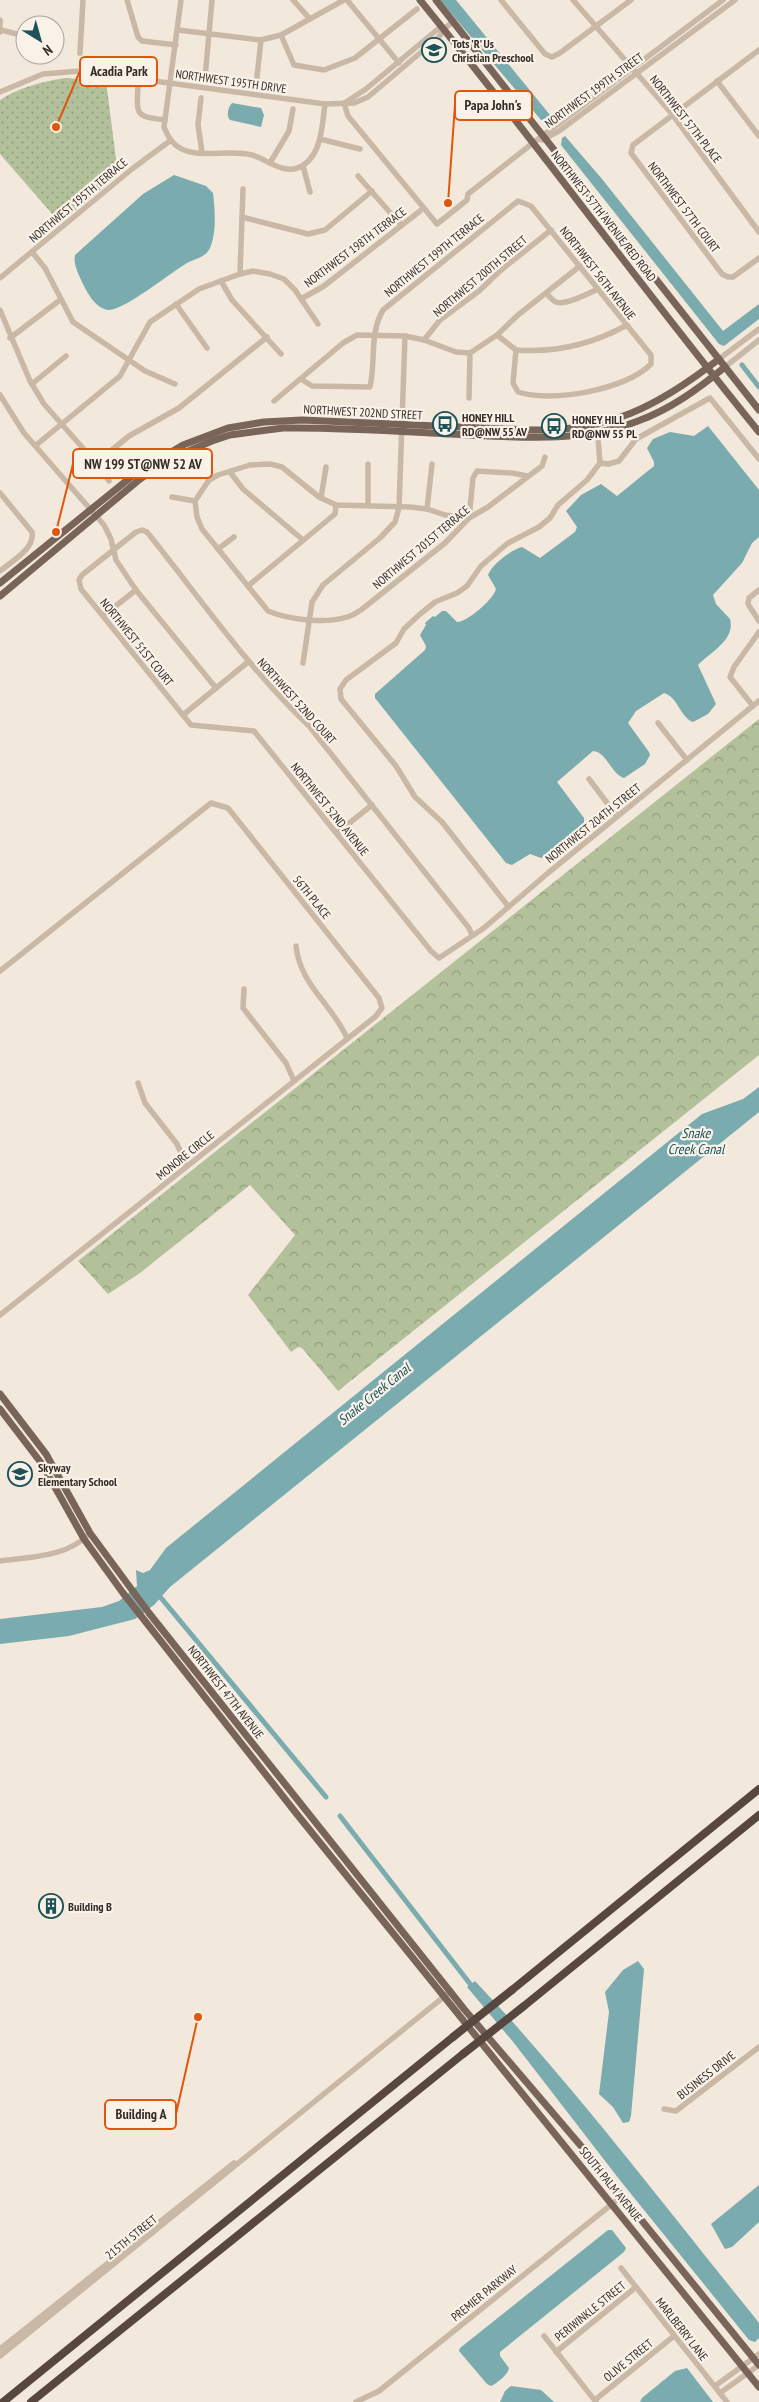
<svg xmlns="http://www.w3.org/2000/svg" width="759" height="2402" viewBox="0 0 759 2402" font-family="'PT Sans Narrow',sans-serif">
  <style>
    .forest { fill: url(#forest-crowns) }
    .park { fill: url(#park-dots) }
    .water { fill: #7aabaf }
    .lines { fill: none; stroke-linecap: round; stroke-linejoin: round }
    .canal { stroke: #7aabaf; stroke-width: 5 }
    .minor { stroke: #cab8a7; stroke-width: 5.5 }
    .major { stroke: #786459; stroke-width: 7 }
    .highway { stroke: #57473f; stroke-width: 8 }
    .highway-bridge { stroke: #57473f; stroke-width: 8 }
    .labels { text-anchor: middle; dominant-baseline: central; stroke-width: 4.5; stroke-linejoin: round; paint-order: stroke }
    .poi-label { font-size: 12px; font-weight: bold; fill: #362d28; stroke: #f9f2e8; text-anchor: start }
    .street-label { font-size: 12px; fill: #362d28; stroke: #f9f2e8 }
    .water-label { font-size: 14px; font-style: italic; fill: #1d5258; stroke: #f9f2e8 }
    .leader { fill: none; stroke: #df570d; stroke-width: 2 }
    .callout-dot { fill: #df570d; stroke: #f9f2e8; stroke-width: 2 }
    .callout { fill: #f9f2e8; stroke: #df570d; stroke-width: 2 }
    .callout-label { font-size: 14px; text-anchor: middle; font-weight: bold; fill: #362d28 }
  </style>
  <defs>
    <pattern id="forest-crowns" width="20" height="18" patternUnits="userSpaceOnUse" patternTransform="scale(1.25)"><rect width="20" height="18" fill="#b3c19b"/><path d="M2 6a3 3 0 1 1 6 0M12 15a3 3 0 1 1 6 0" fill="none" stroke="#929d7e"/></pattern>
    <pattern id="park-dots" width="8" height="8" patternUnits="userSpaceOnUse" patternTransform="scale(1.25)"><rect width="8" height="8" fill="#b3c19b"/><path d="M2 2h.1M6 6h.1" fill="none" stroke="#929d7e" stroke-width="1.8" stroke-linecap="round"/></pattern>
  </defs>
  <rect width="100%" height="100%" fill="#f2e8db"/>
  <polygon class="forest" points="759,719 759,1055 338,1391 302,1348 298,1347 291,1352 248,1295 295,1235 250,1185 140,1273 108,1294 78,1261"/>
  <path class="park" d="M65,78l41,3 12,94 -58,48 -60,-69v-54c19,-13 42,-18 65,-22z"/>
  <g class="water">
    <polygon points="440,0 456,0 550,115 548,121 541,120"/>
    <path d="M232,103l29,5 3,7 -3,12 -31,-7c-4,-4 -2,-13 2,-17z"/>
    <polygon points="565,136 602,179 723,331 759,304 759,319 724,346 719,344 561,145 562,138"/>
    <path d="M174,175l32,11 7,7c2,16 4,42 -4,57 -6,9 -17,9 -25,15 -15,9 -60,45 -75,45 -13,-1 -21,-16 -26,-26 -4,-9 -10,-19 -8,-29l68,-61z"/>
    <path d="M708,426l51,64v47l-7,6 -10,20 -29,32 3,9 14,15c6,21 -21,34 -32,46l18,39 -8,10 -15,8c-13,-5 -15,-25 -29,-29l-28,18 -8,12 21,29 1,3 -5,9 -21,14c-13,-4 -17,-26 -31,-27l-36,31 27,36v7l-34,29 -9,4 -11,-4 -18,11 -6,-2 -131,-165v-4l50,-44 1,-4 -6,-11 6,-10 -1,-2 8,-7 2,1 7,-6h4l11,11c9,1 37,-23 39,-33l-8,-14c4,-11 23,-25 34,-28l18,11 35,-26 2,-5 -11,-16 15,-16 20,-11 16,12 37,-30v-4l-7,-14 6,-9 17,-7 24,4z"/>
    <polygon points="759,1087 759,1112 170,1587 154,1605 135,1619 69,1636 0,1644 0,1619 102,1607 119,1601 137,1586 136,1570 143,1573 150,1570 166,1548 702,1114 743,1099"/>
    <polygon points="638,1961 644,1969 631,2116 629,2122 623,2123 613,2107 599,2094 609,2012 605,1992 623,1970"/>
    <path d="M475,1981c99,105 186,221 277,333l7,9v15l-4,4 -6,-2 -130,-161 -105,-136 -47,-56z"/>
    <polygon points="759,2185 759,2222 732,2247 725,2249 711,2224"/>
    <path d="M608,2230h4l14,18 -2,4 -124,100v4l9,12c-1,7 -12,15 -18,18l-4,-2 -28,-33 1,-3z"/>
    <polygon points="687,2368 713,2402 640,2402 642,2398 675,2371"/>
    <polygon points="511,2386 541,2390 554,2402 500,2402 505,2391"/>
  </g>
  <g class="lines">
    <g class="canal">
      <polyline points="742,365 759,387"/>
      <polyline points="157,1593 326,1797"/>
      <polyline points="340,1816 474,1989"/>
    </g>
    <g class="minor">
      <polyline points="127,0 138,37 142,41 176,45"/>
      <path d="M181,0l-17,127c3,8 8,17 16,21 17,11 51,1 72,7 17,5 34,23 53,9 17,-13 17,-39 20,-60"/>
      <polyline points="293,0 310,19"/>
      <polyline points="347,0 399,63"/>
      <polyline points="501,0 545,54 552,57 560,53 631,0"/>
      <polyline points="573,0 672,114 759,232"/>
      <polyline points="0,20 0,32"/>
      <polyline points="1,30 25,36"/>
      <polyline points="178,30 261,40 281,35 344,0"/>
      <polyline points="281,35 294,65 324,70 355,58 417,9"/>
      <polyline points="759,50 633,145 631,153 722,274 728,277 733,277 759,258"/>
      <polyline points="80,53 83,0"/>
      <polyline points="205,78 212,0"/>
      <polyline points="717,81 759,136"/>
      <polyline points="256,86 261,40"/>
      <path d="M138,87c-2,30 -1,29 27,33"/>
      <polyline points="0,92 43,74 80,71 325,104 354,103 368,97 439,37 444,29 454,21"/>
      <polyline points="201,98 198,125 202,152"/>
      <polyline points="346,102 366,89 438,29 444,29"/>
      <polyline points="344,103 348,116 437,224 467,200 468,194 533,143 723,0"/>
      <polyline points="320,139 360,149"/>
      <polyline points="542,140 559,131 735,0"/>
      <polyline points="270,163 289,131 293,109"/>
      <polyline points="303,166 310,192"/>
      <polyline points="358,176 401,225"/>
      <polyline points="242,217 308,234 325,230 372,191"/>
      <polyline points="32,252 45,268 73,322 145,371 175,384"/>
      <polyline points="240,274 243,189"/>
      <polyline points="0,278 132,169 171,140"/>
      <polyline points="221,281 232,300 281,354"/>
      <path d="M547,294c2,2 5,6 9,8 9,4 33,-9 42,-13"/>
      <polyline points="301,299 324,286 420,211"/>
      <polyline points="176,304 207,348"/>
      <polyline points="0,310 30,381 44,404 96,463 109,481"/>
      <polyline points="497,335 516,350"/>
      <polyline points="10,338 60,300"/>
      <polyline points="424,340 440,320 479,291 500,271 551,230"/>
      <path d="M516,350c40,3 75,-5 111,-25"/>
      <polyline points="719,359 759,329"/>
      <polyline points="725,367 759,340"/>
      <path d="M301,379l11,7 58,1c6,-26 -1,-53 13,-77l135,-109 13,5 120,149v9c-25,26 -100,39 -133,28l-5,-9 3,-33"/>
      <polyline points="32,384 66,356"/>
      <polyline points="0,395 24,433 104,525 111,539 116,560 136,590 216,688"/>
      <polyline points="469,398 470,353"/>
      <polyline points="274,401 343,343 357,335 405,336 424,340 456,352 470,353 497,335 518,315 580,266"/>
      <polyline points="597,425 600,463"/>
      <polyline points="36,445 120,376 150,322 199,289 240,274 253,271 270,274 284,279 295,290 318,324"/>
      <polyline points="96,463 129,436 179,408 267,337"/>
      <polyline points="600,463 608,464 619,461 636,439 710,398 759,459"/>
      <polyline points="230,472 243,489 303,540"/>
      <path d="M0,493l32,39c3,17 -20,29 -32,39"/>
      <polyline points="172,497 195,501"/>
      <polyline points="321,498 326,467"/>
      <path d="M195,501l2,16 5,12 66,82c22,9 57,13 79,6 5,-1 10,-5 14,-7l84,-67 24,-25 19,-11 54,-41 3,-9"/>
      <polyline points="195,501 209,480 218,475 250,465 270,464 282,467 319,497 336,505 410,507 427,509 445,515 469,518 473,478 477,471 512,473 527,476"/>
      <polyline points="368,505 368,464"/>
      <polyline points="427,509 432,464"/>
      <polyline points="218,549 234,537"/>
      <polyline points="248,586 335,514 336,505"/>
      <polyline points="759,590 749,598 748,604 759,621"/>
      <polyline points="103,616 136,590"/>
      <polyline points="303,663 312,602 323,585 380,538 395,522 399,508 405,336"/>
      <polyline points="753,706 730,677 734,667 759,632"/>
      <polyline points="183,715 248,662"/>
      <polyline points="658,723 687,760"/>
      <polyline points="589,779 617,816"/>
      <polyline points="337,833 372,805"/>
      <polyline points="508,906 442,822 415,797 396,766 341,699 340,689 346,680 396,643 404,629 419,615 435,602 457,593 467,586 481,566 508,543 539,527 550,518 558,505 587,480 600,463"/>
      <path d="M472,935l-3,-7 -160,-202c-61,-58 -109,-128 -162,-194l-5,-2 -6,2 -54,43 -3,5 2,9 110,136 63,6 177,220 8,7 45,-30 64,-55 211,-172"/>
      <path d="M296,946c4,39 36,58 51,92"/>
      <polyline points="0,971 211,803 228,808 379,998 382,1008 376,1016 0,1315"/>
      <polyline points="244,989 243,1008 286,1063 294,1081"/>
      <polyline points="138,1083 145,1103 177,1144 187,1166"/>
      <path d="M0,1561c31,-4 68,-4 90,-28"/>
      <polyline points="664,2109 676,2111 759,2047"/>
      <polyline points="621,2268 727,2402"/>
      <polyline points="544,2336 596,2402"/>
      <polyline points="0,2349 234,2163"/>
      <polyline points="556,2352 636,2287"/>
      <polyline points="0,2356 451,1991"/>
      <polyline points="715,2386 759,2354"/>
      <polyline points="720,2393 759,2365"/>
      <polyline points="595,2400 674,2336"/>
      <polyline points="356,2402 379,2391 622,2196"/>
    </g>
    <g class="major">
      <path d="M420,0c116,142 223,290 339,432"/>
      <polyline points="436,0 759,410"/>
      <path d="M0,583l136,-110 47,-28 45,-17 36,-6 38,-2 227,10c80,2 128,-23 190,-71"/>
      <path d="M0,596l140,-117 30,-20 42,-18 18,-6 53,-7c62,-1 124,4 186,7 57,3 115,7 169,-14 33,-12 60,-32 87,-54"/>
      <polyline points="0,1394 46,1454 90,1533 149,1613 464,2009 587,2153 759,2365"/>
      <polyline points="0,1409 42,1464 84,1539 123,1593 296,1813 759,2387"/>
    </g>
    <g class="highway">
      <polyline points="512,1990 759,1789"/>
      <polyline points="524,2006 759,1815"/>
      <polyline points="3,2402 453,2037"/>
      <polyline points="31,2402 463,2054"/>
    </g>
    <g class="highway-bridge">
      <polyline points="453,2037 512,1990"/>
      <polyline points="463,2054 524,2006"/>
    </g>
  </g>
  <defs>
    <symbol id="school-ring" viewBox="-11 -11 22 22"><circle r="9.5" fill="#f9f2e8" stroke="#1d5258" stroke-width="1.5"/><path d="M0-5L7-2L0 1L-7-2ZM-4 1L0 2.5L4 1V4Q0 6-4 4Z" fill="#1d5258"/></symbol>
    <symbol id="bus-ring" viewBox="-11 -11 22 22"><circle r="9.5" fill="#f9f2e8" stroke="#1d5258" stroke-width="1.5"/><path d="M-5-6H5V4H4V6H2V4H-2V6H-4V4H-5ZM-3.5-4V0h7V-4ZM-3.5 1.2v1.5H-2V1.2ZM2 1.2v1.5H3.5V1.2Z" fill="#1d5258"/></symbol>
    <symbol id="building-ring" viewBox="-11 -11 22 22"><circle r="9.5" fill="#f9f2e8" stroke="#1d5258" stroke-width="1.5"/><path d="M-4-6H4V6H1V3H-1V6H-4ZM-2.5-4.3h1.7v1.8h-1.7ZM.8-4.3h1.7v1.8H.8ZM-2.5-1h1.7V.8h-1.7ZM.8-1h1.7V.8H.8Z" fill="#1d5258"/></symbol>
  </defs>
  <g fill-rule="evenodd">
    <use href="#school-ring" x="420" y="36" width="28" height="28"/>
    <use href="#bus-ring" x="431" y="410" width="28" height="28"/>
    <use href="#bus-ring" x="540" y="412" width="28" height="28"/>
    <use href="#school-ring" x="6" y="1460" width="28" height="28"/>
    <use href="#building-ring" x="37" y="1892" width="28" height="28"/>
  </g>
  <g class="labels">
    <g class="poi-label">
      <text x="452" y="43">Tots 'R' Us<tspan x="452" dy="14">Christian Preschool</tspan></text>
      <text x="462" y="417">HONEY HILL<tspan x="462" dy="14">RD@NW 55 AV</tspan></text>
      <text x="572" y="419">HONEY HILL<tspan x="572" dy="14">RD@NW 55 PL</tspan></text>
      <text x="38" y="1467">Skyway<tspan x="38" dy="14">Elementary School</tspan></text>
      <text x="68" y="1906">Building B</text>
    </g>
    <g class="street-label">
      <text transform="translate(231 81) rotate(8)">NORTHWEST 195TH DRIVE</text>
      <text transform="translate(594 90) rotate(-36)">NORTHWEST 199TH STREET</text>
      <text transform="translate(686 119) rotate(52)">NORTHWEST 57TH PLACE</text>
      <text transform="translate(78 200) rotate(-40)">NORTHWEST 195TH TERRACE</text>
      <text transform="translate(684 207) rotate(53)">NORTHWEST 57TH COURT</text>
      <text transform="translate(604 216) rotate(52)">NORTHWEST 57TH AVENUE/RED ROAD</text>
      <text transform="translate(355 247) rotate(-37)">NORTHWEST 198TH TERRACE</text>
      <text transform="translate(434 255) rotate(-39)">NORTHWEST 199TH TERRACE</text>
      <text transform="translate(598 273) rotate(52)">NORTHWEST 56TH AVENUE</text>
      <text transform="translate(480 276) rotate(-40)">NORTHWEST 200TH STREET</text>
      <text transform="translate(363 412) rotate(3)">NORTHWEST 202ND STREET</text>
      <text transform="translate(421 547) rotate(-40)">NORTHWEST 201ST TERRACE</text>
      <text transform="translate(137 642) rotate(51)">NORTHWEST 51ST COURT</text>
      <text transform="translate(297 701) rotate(48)">NORTHWEST 52ND COURT</text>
      <text transform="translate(330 809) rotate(51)">NORTHWEST 52ND AVENUE</text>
      <text transform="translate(593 823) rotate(-39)">NORTHWEST 204TH STREET</text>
      <text transform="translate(312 897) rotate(51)">56TH PLACE</text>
      <text transform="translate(185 1155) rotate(-39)">MONORE CIRCLE</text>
      <text transform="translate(226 1692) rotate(52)">NORTHWEST 47TH AVENUE</text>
      <text transform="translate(706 2075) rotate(-38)">BUSINESS DRIVE</text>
      <text transform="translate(611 2184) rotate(51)">SOUTH PALM AVENUE</text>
      <text transform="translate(131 2237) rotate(-39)">215TH STREET</text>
      <text transform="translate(484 2293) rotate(-39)">PREMIER PARKWAY</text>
      <text transform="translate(590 2311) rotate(-39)">PERIWINKLE STREET</text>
      <text transform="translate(682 2329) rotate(52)">MARLBERRY LANE</text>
      <text transform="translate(628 2360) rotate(-39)">OLIVE STREET</text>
    </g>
    <g class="water-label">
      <text x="696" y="1133">Snake<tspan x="696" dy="16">Creek Canal</tspan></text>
      <text transform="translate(374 1394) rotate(-39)">Snake Creek Canal</text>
    </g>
  </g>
  <path class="leader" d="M56 127L80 71M448 203L455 105M56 532L73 464M198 2017L176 2114"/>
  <g class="callout-dot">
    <circle cx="56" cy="127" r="5"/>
    <circle cx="448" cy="203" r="5"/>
    <circle cx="56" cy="532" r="5"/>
    <circle cx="198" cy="2017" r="5"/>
  </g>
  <g class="callout">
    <rect x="80" y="57" width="77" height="29" rx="5"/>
    <rect x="455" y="91" width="77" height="29" rx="5"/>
    <rect x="73" y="449" width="139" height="29" rx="5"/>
    <rect x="105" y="2100" width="71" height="29" rx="5"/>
  </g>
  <g class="callout-label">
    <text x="119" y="76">Acadia Park</text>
    <text x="493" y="110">Papa John's</text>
    <text x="143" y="469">NW 199 ST@NW 52 AV</text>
    <text x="141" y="2119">Building A</text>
  </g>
  <g transform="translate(40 40) rotate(143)"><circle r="24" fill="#f9f2e8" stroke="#aba39b"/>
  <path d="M0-4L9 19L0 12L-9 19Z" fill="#1d5258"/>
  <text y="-8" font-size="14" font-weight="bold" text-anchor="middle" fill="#362d28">N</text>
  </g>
</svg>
